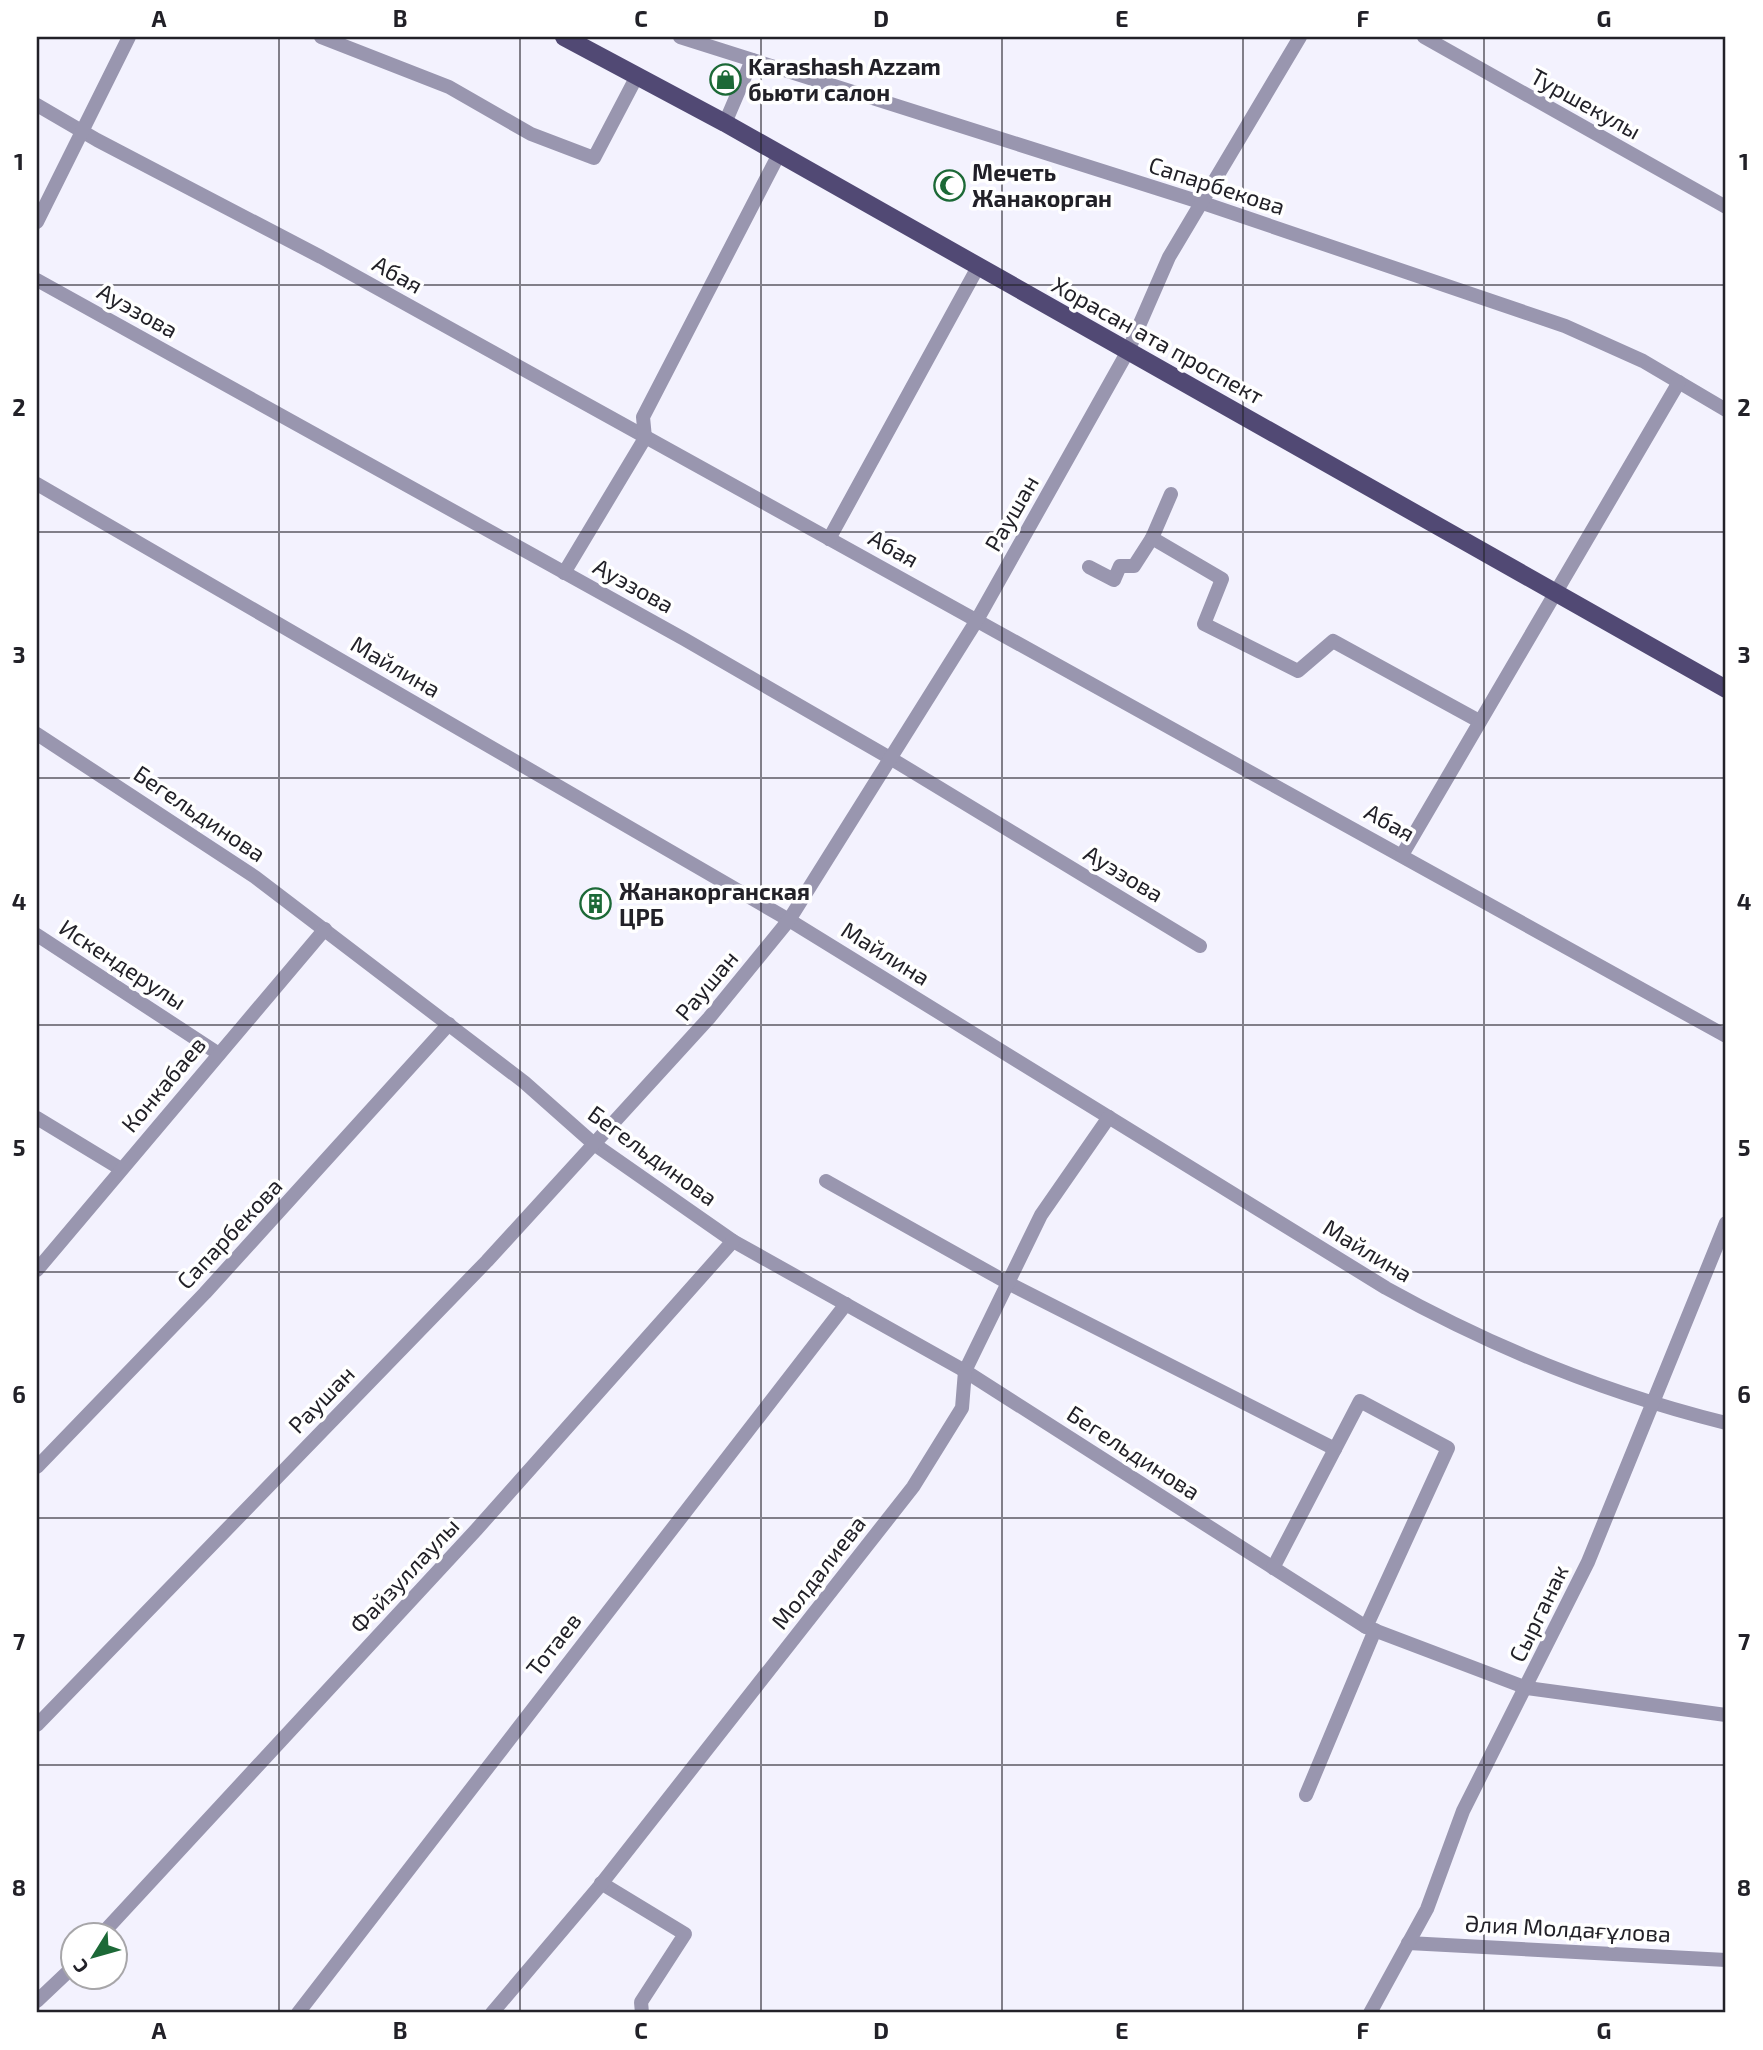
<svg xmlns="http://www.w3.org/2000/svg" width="1763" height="2050" viewBox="0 0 1763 2050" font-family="'Exo 2',sans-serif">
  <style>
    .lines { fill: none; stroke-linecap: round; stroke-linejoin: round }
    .minor { stroke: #9996af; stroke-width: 14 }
    .major { stroke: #514974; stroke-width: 18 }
    .grid { fill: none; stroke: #222128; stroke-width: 2; stroke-opacity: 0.55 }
    .labels { text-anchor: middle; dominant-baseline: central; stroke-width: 7; stroke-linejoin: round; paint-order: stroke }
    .poi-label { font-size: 23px; font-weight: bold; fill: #222128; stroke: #fff; text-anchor: start }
    .street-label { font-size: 23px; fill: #222128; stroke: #fff }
    .neatline { fill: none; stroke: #222128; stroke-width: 2.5 }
    .grid-label { font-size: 23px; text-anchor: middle; font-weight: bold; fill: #222128 }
  </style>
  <rect width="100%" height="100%" fill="#f3f2fe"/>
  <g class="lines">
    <g class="minor">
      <polyline points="321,37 449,87 531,134 594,158 637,76"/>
      <polyline points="680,37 1200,202 1565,326 1643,361 1726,410"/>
      <polyline points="1424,37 1726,207"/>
      <polyline points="37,105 97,140 321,257 1726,1036"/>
      <polyline points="725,123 752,60"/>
      <polyline points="37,222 129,37"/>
      <polyline points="37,280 684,639 890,758 1200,946"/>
      <path d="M37,484l752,436 597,368c106,59 223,106 340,135"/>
      <polyline points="1152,538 1171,494"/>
      <polyline points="829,539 978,267"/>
      <polyline points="1089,567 1114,580 1120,566 1134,566 1152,538 1222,579 1204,624 1298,671 1333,641 1479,721"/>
      <polyline points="564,573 645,438 643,417 779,154"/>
      <polyline points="37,734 255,877 524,1082 594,1144 733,1241 965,1371 1366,1627 1527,1688 1726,1715"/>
      <polyline points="1402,855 1679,382"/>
      <polyline points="37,935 219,1054"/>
      <polyline points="37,1118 121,1169"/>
      <polyline points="826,1181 1008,1283 1335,1449"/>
      <polyline points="37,1270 325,929"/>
      <polyline points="37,1467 205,1293 449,1024"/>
      <polyline points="1273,1568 1360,1401 1448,1448 1366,1627"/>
      <polyline points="37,1725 487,1261 709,1018 789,920 977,620 1128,351 1169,257 1300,37"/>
      <polyline points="1306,1795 1375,1630"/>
      <polyline points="601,1883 685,1934 641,2002 642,2013"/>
      <polyline points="102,1934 476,1530 733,1241"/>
      <polyline points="1408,1943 1726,1960"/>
      <polyline points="37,2001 74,1966"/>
      <polyline points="298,2013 846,1304"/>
      <polyline points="492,2013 598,1888 913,1487 962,1408 965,1371 1041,1215 1109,1117"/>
      <polyline points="1370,2013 1427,1909 1463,1811 1588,1562 1726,1223"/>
    </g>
    <polyline class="major" points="564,37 725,123 1726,689"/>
  </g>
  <path class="grid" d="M279,37v1976M520,37v1976M761,37v1976M1002,37v1976M1243,37v1976M1484,37v1976M37,285h1689M37,532h1689M37,778h1689M37,1025h1689M37,1272h1689M37,1518h1689M37,1765h1689"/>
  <defs>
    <symbol id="shop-ring" viewBox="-11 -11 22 22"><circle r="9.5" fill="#fff" stroke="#1c6937" stroke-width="1.5"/><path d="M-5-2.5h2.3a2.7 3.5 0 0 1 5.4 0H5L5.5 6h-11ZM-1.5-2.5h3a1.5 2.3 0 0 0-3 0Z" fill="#1c6937"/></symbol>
    <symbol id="mosque-ring" viewBox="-11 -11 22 22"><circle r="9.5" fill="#fff" stroke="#1c6937" stroke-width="1.5"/><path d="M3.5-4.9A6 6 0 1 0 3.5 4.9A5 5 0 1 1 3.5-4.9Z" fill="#1c6937"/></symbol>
    <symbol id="building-ring" viewBox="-11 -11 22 22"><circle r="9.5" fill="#fff" stroke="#1c6937" stroke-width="1.5"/><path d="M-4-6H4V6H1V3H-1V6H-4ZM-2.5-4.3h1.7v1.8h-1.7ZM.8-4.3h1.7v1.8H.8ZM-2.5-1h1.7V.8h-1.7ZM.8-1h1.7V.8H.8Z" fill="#1c6937"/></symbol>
  </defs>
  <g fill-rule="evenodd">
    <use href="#shop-ring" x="708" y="62" width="35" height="35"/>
    <use href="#mosque-ring" x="932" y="168" width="35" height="35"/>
    <use href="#building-ring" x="578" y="886" width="35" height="35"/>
  </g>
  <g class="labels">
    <g class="poi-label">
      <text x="748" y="66">Karashash Azzam<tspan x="748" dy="26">бьюти салон</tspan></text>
      <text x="972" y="172">Мечеть<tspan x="972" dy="26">Жанакорган</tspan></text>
      <text x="619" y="891">Жанакорганская<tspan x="619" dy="26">ЦРБ</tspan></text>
    </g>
    <g class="street-label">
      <text transform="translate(1586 103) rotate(29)">Туршекулы</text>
      <text transform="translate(1217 185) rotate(18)">Сапарбекова</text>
      <text transform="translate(398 274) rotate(29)">Абая</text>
      <text transform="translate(138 310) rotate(29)">Ауэзова</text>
      <text transform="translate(1158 340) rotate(29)">Хорасан ата проспект</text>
      <text transform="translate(1011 513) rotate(-60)">Раушан</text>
      <text transform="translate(894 548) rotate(29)">Абая</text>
      <text transform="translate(634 585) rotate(29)">Ауэзова</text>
      <text transform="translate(396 666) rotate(30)">Майлина</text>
      <text transform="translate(200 813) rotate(34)">Бегельдинова</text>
      <text transform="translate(1390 822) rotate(29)">Абая</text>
      <text transform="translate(1124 873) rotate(31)">Ауэзова</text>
      <text transform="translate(886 953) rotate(32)">Майлина</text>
      <text transform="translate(123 964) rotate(33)">Искендерулы</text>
      <text transform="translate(706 985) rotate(-50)">Раушан</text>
      <text transform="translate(163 1084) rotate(-50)">Конкабаев</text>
      <text transform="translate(653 1155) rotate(36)">Бегельдинова</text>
      <text transform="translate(229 1233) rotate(-47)">Сапарбекова</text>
      <text transform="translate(1368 1250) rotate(31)">Майлина</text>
      <text transform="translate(321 1399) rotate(-46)">Раушан</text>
      <text transform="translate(1134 1452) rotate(33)">Бегельдинова</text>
      <text transform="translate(818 1572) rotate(-52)">Молдалиева</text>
      <text transform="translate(404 1575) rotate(-47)">Файзуллаулы</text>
      <text transform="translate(1538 1613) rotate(-64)">Сырганак</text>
      <text transform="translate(553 1644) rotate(-52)">Тотаев</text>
      <text transform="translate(1568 1928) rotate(3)">Әлия Молдағұлова</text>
    </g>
  </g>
  <rect width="1763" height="2050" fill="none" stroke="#ffffff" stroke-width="77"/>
  <g transform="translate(94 1956) rotate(233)"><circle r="33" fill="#ffffff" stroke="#a7a6a9" stroke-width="2"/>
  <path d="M0-5L12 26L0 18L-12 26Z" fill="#1c6937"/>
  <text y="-10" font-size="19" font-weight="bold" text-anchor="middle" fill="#222128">С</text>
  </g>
  <rect x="38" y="38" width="1686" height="1973" class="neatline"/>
  <g class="grid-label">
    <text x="159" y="27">A</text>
    <text x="400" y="27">B</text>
    <text x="641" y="27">C</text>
    <text x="881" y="27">D</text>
    <text x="1122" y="27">E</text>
    <text x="1363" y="27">F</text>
    <text x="1604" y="27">G</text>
    <text x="19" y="170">1</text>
    <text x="1744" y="170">1</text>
    <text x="19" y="416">2</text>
    <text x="1744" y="416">2</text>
    <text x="19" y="663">3</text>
    <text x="1744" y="663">3</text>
    <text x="19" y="910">4</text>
    <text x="1744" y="910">4</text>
    <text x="19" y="1156">5</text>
    <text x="1744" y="1156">5</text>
    <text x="19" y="1403">6</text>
    <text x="1744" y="1403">6</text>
    <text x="19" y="1650">7</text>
    <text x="1744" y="1650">7</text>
    <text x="19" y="1896">8</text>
    <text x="1744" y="1896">8</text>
    <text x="159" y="2039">A</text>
    <text x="400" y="2039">B</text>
    <text x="641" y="2039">C</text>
    <text x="881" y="2039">D</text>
    <text x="1122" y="2039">E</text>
    <text x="1363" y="2039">F</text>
    <text x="1604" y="2039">G</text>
  </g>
</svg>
